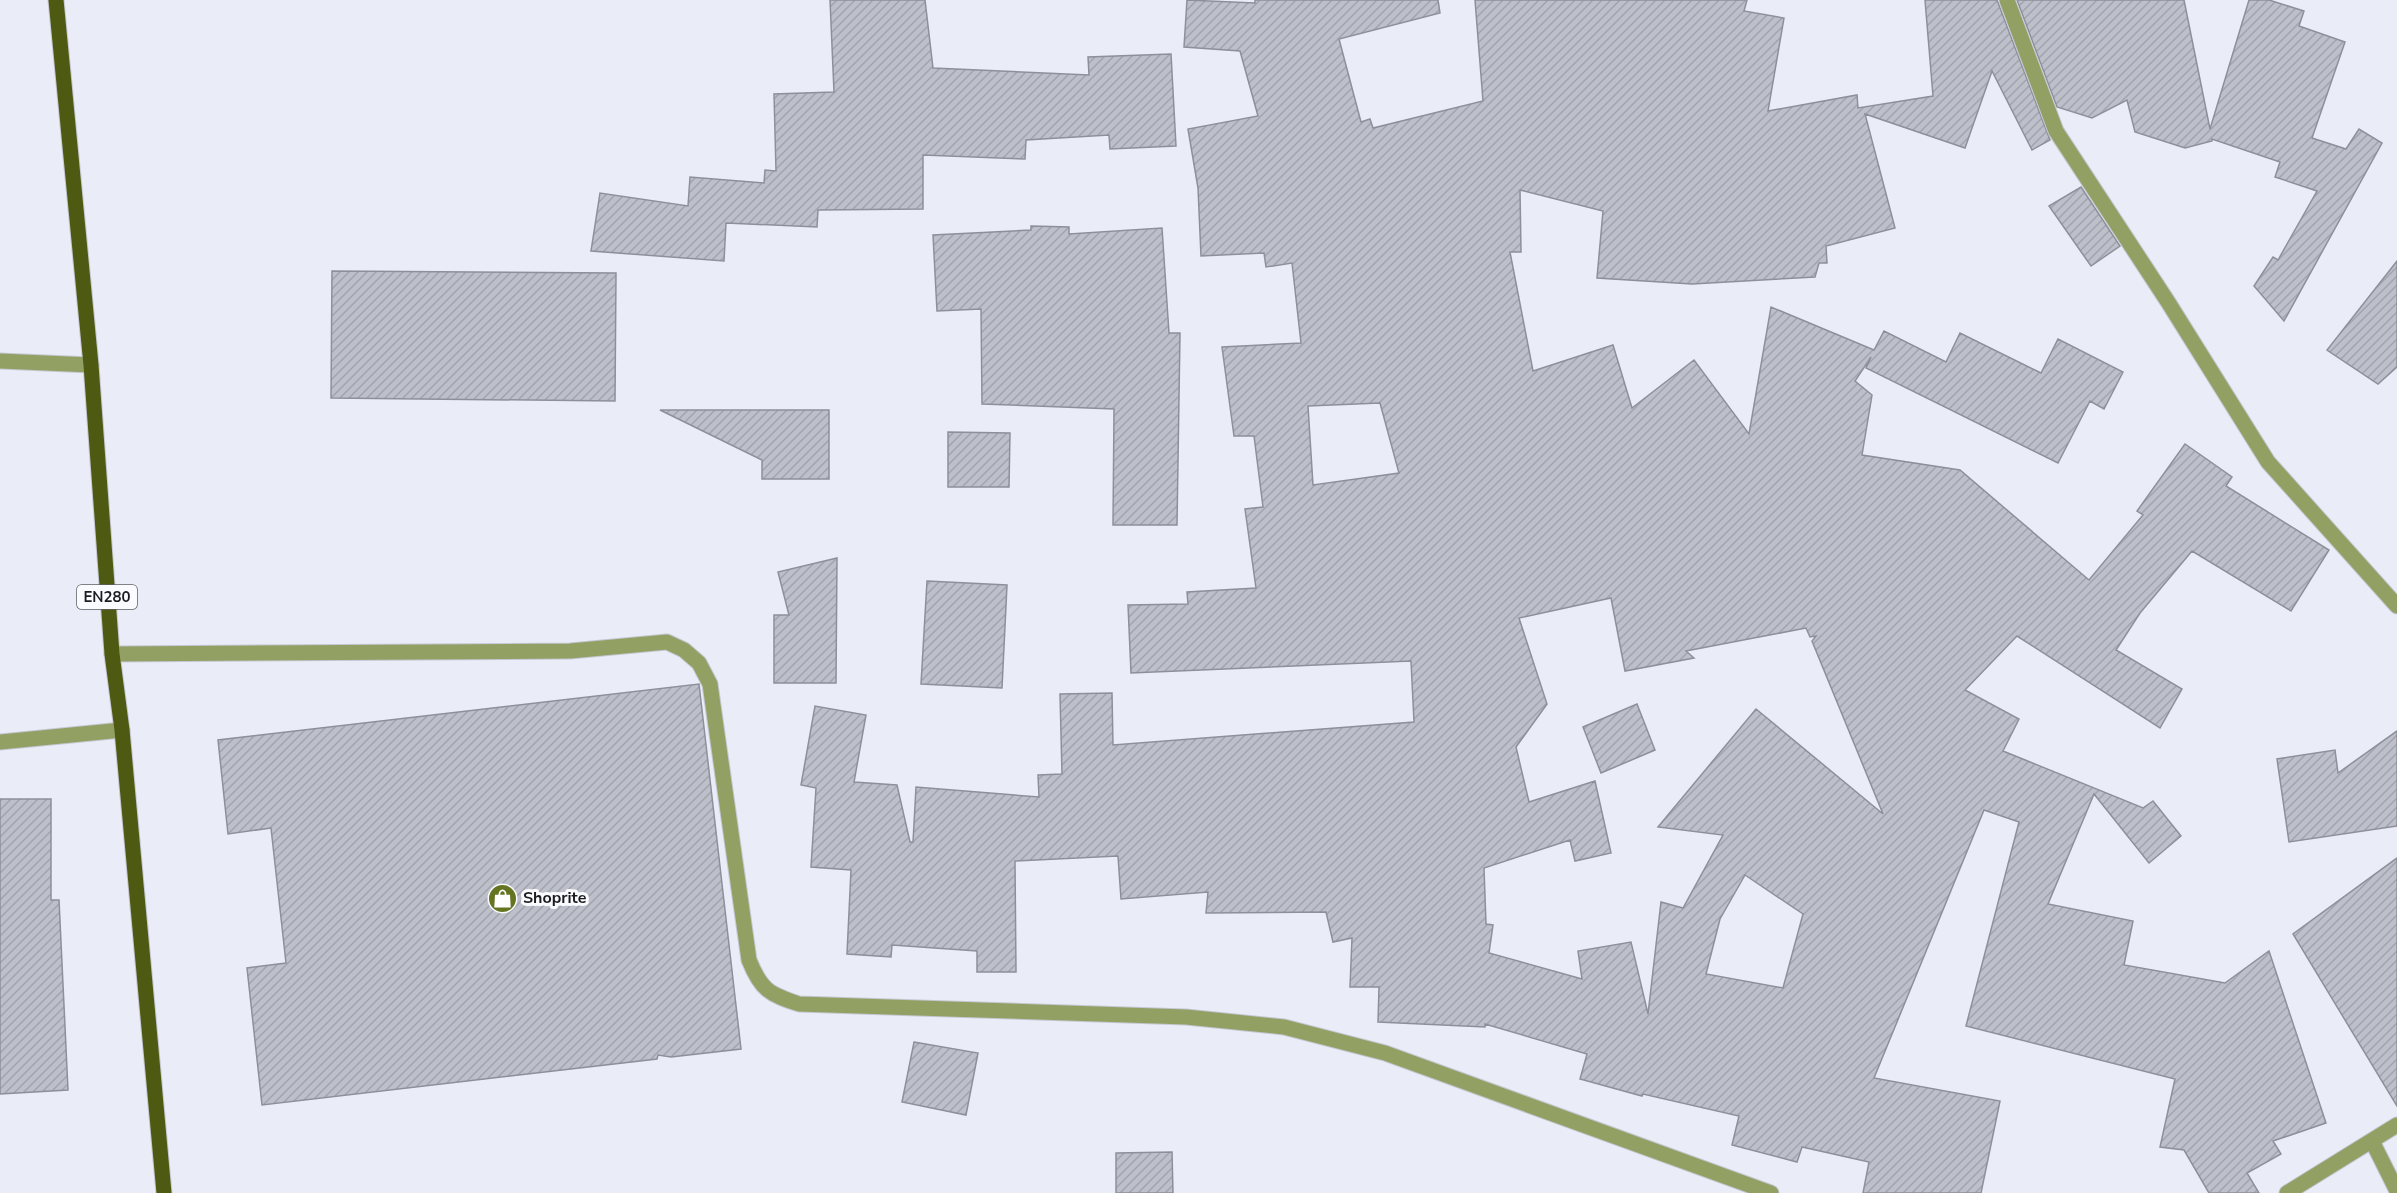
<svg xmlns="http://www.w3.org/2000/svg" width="2397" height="1193" viewBox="0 0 2397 1193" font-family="'Nunito Sans',sans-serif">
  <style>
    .building { fill: url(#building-hatch); stroke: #8d909a; stroke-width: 1.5; fill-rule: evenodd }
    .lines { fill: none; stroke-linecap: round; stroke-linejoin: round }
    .minor-casing { stroke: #c5c7d1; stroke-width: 17 }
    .primary-casing { stroke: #c5c7d1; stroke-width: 17 }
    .minor { stroke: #93a064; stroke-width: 15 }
    .primary { stroke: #4e5a12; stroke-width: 15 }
    .labels { text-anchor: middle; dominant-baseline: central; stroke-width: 6; stroke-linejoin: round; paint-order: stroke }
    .shield { fill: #f9fbff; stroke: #5e5f63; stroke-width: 1.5 }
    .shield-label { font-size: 15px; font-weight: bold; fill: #1b1c20 }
    .poi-label { font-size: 16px; font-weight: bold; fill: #1b1c20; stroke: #f9fbff; text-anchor: start }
  </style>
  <defs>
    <pattern id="building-hatch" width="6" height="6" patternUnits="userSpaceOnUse" patternTransform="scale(1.5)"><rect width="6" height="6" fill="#bdc0ca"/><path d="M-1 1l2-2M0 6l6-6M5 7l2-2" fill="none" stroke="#a2a4ad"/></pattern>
  </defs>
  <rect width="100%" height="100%" fill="#eaedf8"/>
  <g class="building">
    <polygon points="830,0 925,0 933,68 1089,75 1088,57 1171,54 1176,146 1110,149 1109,135 1026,140 1025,159 923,155 923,209 818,210 817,227 726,223 724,261 591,251 600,193 688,206 690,177 764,183 765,170 776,171 774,94 834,92"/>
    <path d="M1187,0l68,3v-3h183l2,13 -101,26 22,83 9,-3 3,9 110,-27 -8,-101h272l-3,11 40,7 -16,93 89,-16 1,13 75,-12 -8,-96h72l53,140 -18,10 -40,-79 -27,77 -100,-34 30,114 -69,18 1,17h-8l-4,14 -123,7 -95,-6 6,-67 -83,-21 1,62h-11l23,119 80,-26 19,63 62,-48 55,74 22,-127 103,43 10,-19 62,31 14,-29 81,40 17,-34 65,33 -19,37 -14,-8 -32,62 -192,-95 5,-11 -16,24 17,14 -10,60 98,15 129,110 54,-65 -6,-4 48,-67 47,33 -6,9 103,64 -38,61 -99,-60 -52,62 -24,37 66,39 -22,39 -143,-92 -52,54 54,29 -16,32 140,57 10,-7 28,35 -32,27 -55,-69 -46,110 85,17 -9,44 101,18 44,-32 57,172 -53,18 8,13 -34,19 12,20h-50l-25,-43 -24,-3 15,-68 -209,-53 53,-204 -35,-12 -110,268 126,23 -19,92h-118l6,-31 -67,-15 -5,15 -65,-17 7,-29 -96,-22 -1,2 -62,-17 7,-25 -102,-30v3l-107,-5 1,-35h-29l2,-49 -19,4 -7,-30 -120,1 2,-21 -87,7 -3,-43 -103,5 1,111h-39v-21l-85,-6 -1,12 -44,-3 4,-84 -40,-3 5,-79 -15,-3 14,-79 51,9 -12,67 43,3 13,57h3l3,-55 123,10 -1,-22 24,-1 -2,-80 52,-1 1,52 301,-23 -3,-61 -280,12 -3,-68 60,-1 -1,-12 69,-4 -11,-79 18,-2 -9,-71h-20l-12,-89 79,-4 -9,-80 -26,4 -2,-14 -63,3 -3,-68 -10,-59 70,-13 -18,-65 -56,-4zM1380,403l19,70 -86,12 -5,-79zM1611,598l14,73 69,-13 -8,-7 120,-23 4,9 6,-1 -4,5 71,173 -127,-105 -98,118 65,8 -40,73 -22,-6 -13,112 -17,-72 -53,9 4,28 -93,-26 4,-28 -7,-1 -2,-56 86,-28 5,21 36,-8 -16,-72 -66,21 -13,-55 31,-43 -28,-86zM1745,875l58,39 -20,74 -77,-14 14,-55z"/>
    <polygon points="2017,0 2184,0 2210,129 2249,0 2269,0 2304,11 2299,26 2345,42 2312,138 2346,149 2359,129 2382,143 2284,321 2254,286 2273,257 2278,260 2317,191 2275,177 2280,162 2212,139 2212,141 2185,148 2135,132 2127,100 2092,118 2057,107"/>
    <polygon points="2081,187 2120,246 2091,266 2049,206"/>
    <polygon points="1031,226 1069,227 1069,234 1162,228 1169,333 1180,333 1177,525 1113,525 1114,409 982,404 981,309 937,311 933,235 1031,230"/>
    <polygon points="2397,261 2397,367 2378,384 2327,350"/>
    <polygon points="332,271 616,273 615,401 331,398"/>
    <polygon points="660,410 829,410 829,479 762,479 762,460"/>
    <polygon points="948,432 1010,433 1009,487 948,487"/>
    <polygon points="837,558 836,683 774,683 774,615 789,615 778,572"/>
    <polygon points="927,581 1007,585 1002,688 921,684"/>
    <polygon points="699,684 741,1049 671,1057 658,1055 657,1059 262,1105 247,968 286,963 271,828 228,834 218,740"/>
    <polygon points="1637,704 1655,750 1601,773 1583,727"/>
    <polygon points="2397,731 2397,826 2289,842 2277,759 2335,750 2338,773"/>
    <polygon points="0,799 51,799 51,900 59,900 68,1090 0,1094"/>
    <polygon points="2397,858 2397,1106 2293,934"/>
    <polygon points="914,1042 978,1053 966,1115 902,1102"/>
    <polygon points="1172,1152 1173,1193 1116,1193 1116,1153"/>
  </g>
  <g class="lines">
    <defs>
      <g id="minor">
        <polyline points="2007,0 2056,131 2168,302 2268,462 2397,606"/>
        <polyline points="0,361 91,365"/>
        <path d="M112,654l458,-3 97,-9 17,8 15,13 11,21 39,276c12,30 20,34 50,44l387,13 98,10 101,26 386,140"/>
        <polyline points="0,742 122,730"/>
        <polyline points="2372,1141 2397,1191"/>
        <polyline points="2287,1193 2397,1125"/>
      </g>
      <polyline id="primary" points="56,0 91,365 112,654 122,730 164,1193"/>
    </defs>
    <use href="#minor" class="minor-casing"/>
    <use href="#primary" class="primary-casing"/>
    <use href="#minor" class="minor"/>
    <use href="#primary" class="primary"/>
  </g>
  <defs>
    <symbol id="shop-disc" viewBox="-11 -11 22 22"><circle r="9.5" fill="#657421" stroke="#f9fbff"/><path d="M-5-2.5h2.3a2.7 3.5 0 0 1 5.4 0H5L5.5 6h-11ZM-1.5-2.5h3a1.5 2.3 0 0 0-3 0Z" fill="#fff"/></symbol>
  </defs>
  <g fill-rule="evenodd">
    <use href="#shop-disc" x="486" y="882" width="33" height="33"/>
  </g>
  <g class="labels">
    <rect class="shield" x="77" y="585" width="60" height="24" rx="4.5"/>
    <g class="shield-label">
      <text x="107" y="597">EN280</text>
    </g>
    <g class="poi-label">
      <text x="523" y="898">Shoprite</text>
    </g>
  </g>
</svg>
